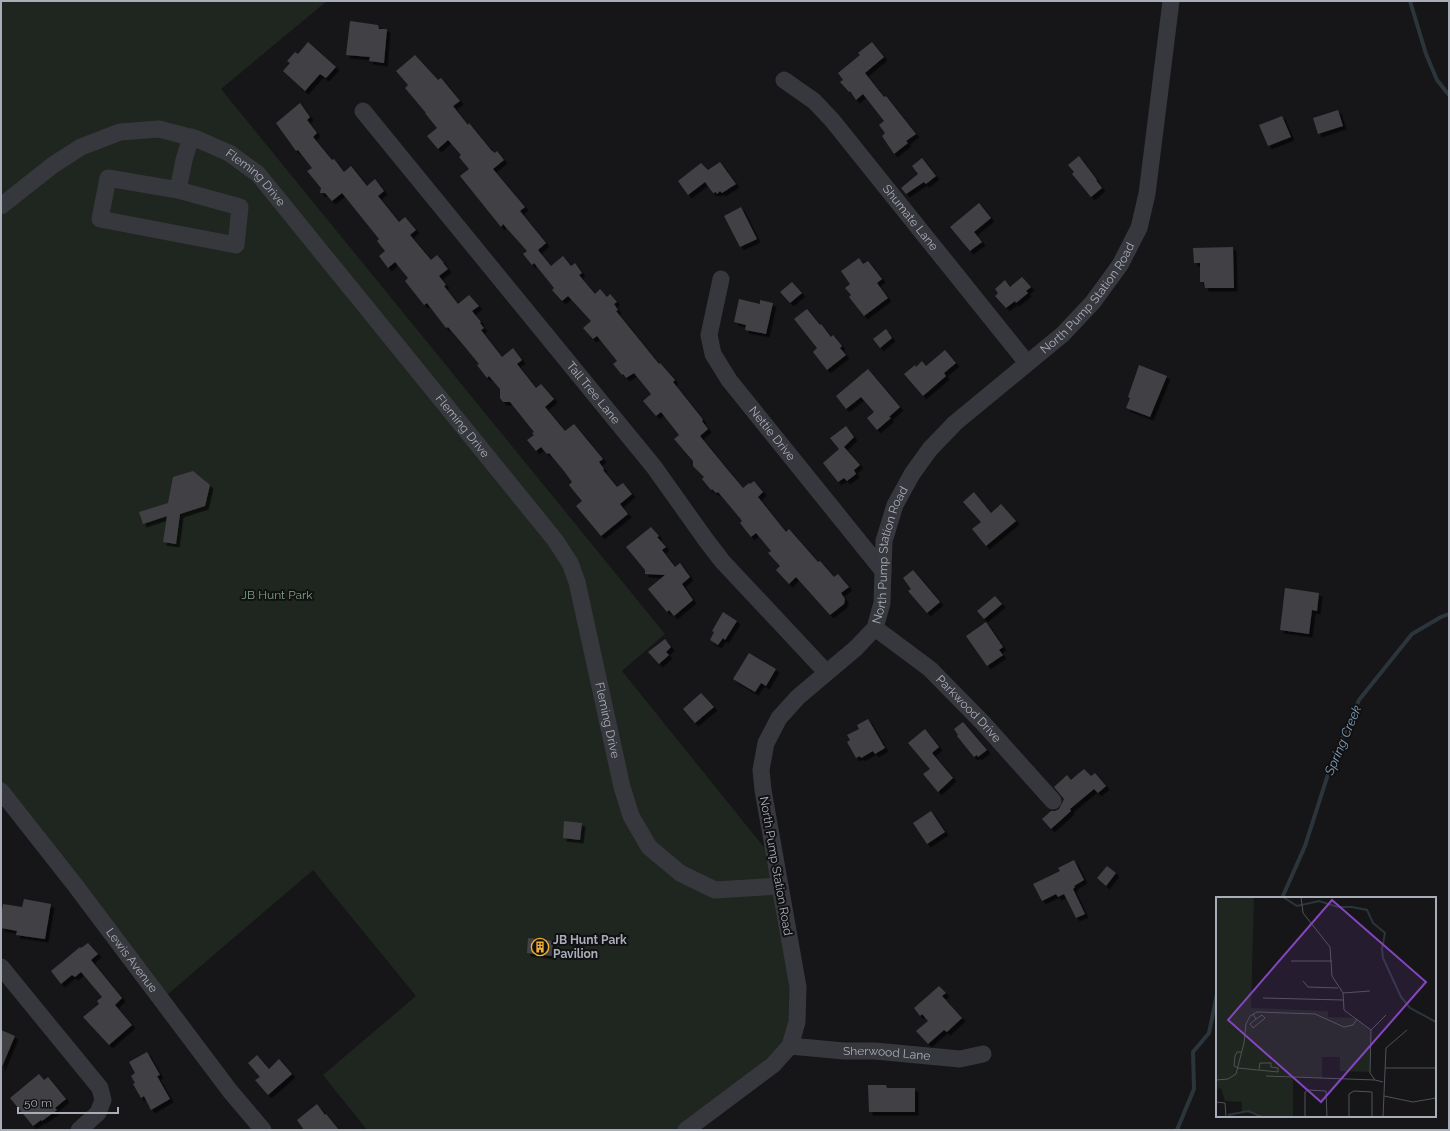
<svg xmlns="http://www.w3.org/2000/svg" width="1450" height="1131" viewBox="0 0 1450 1131" font-family="Raleway,sans-serif">
  <style>
    .green { fill: #1e261f }
    .lines { fill: none; stroke-linecap: round; stroke-linejoin: round }
    .stream { stroke: #2c353c; stroke-width: 4 }
    .building { fill: #404145; filter: url(#shadow) }
    .minor { stroke: #37383d; stroke-width: 17 }
    .labels { text-anchor: middle; dominant-baseline: central; stroke-width: 4; stroke-linejoin: round; paint-order: stroke }
    .street-label { font-size: 12px; fill: #a8adb8; stroke: #111113 }
    .park-label { font-size: 12px; fill: #7fa381; stroke: #111113 }
    .poi-label { font-size: 12px; font-weight: bold; fill: #a8adb8; stroke: #111113; text-anchor: start }
    .water-label { font-size: 13px; font-style: italic; fill: #7f9bb3; stroke: #111113 }
    .inset-river { fill: none; stroke: #2c353c; stroke-width: 2 }
    .inset-road { fill: none; stroke: #505258; stroke-width: 1 }
    .view { fill: #8446be; fill-opacity: 0.15; stroke: #8446be; stroke-width: 2 }
    .inset-edge { fill: none; stroke: #a8adb8; stroke-width: 2 }
  </style>
  <defs>
    <filter id="shadow"><feDropShadow dx="3.5" dy="3.5" stdDeviation="0" flood-color="#0009"/></filter>
  </defs>
  <rect width="100%" height="100%" fill="#161618"/>
  <polygon class="green" points="1,1 327,1 221,89 665,634 622,671 775,861 798,987 790,1046 686,1130 367,1130 323,1075 416,996 313,870 167,995 1,792"/>
  <g class="lines">
    <g class="stream">
      <polyline points="1410,1 1426,54 1437,80 1449,95"/>
      <polyline points="1282,898 1305,846 1332,762 1359,700 1412,634 1441,617 1449,614"/>
      <polyline points="1177,1130 1194,1089 1193,1052 1209,1033 1217,994"/>
    </g>
  </g>
  <g class="building">
    <polygon points="350,21 378,25 379,29 387,29 384,63 369,61 370,57 346,55"/>
    <polygon points="308,42 336,67 326,78 320,74 305,91 283,71 290,63 287,61 295,52 298,54"/>
    <polygon points="872,42 884,57 865,73 884,97 886,96 916,134 906,141 908,143 894,154 882,136 885,133 879,125 884,121 863,94 856,100 850,91 849,92 840,82 843,80 838,73 860,55 858,53"/>
    <polygon points="415,55 438,80 441,78 460,101 453,106 468,125 469,123 491,150 495,153 497,151 504,160 493,169 525,207 520,211 546,243 538,250 551,266 563,256 571,266 575,263 582,273 579,275 595,294 600,289 607,297 610,294 617,302 614,304 618,310 616,311 659,364 660,363 675,380 673,382 701,417 703,420 702,421 708,429 700,436 727,469 743,488 749,483 750,484 754,481 763,492 758,497 786,532 789,529 818,562 820,561 834,577 838,574 849,587 841,593 845,599 844,604 830,615 796,577 789,584 776,570 780,566 768,553 771,551 756,533 751,537 740,523 742,521 739,517 718,492 716,493 712,489 711,490 702,479 704,477 693,466 693,461 674,439 679,435 661,412 656,416 643,401 651,394 634,373 626,378 623,374 622,375 613,364 617,361 597,336 593,339 583,328 591,321 568,296 562,301 552,290 554,288 534,263 532,265 523,254 527,251 503,224 501,227 460,176 469,169 459,157 461,155 448,140 438,149 427,136 437,128 425,113 426,113 405,88 408,85 396,71"/>
    <polygon points="300,103 310,117 307,120 317,133 313,137 332,160 334,159 344,172 351,166 367,186 375,179 384,191 378,196 399,222 405,217 416,230 410,235 431,260 437,255 444,263 443,263 448,269 439,276 446,285 444,286 458,304 469,295 479,306 472,311 481,322 480,323 484,328 481,330 502,357 513,348 522,360 517,364 536,388 541,384 554,399 545,407 565,431 574,424 603,459 599,462 604,469 603,470 617,487 623,483 632,494 620,504 628,514 601,536 576,506 582,501 569,485 572,482 564,471 549,453 547,454 541,447 536,451 527,440 534,435 532,433 534,432 510,402 503,402 500,398 500,389 489,376 487,378 477,365 479,364 460,341 448,327 446,328 427,303 424,305 405,281 408,278 395,262 388,268 379,256 385,251 377,241 379,239 342,193 332,201 325,193 320,193 321,188 307,171 312,168 298,150 296,151 276,123"/>
    <polygon points="1338,110 1343,126 1318,134 1313,118"/>
    <polygon points="1282,116 1291,137 1268,146 1259,125"/>
    <polygon points="1079,156 1097,180 1096,180 1102,188 1091,197 1072,174 1074,172 1068,165"/>
    <polygon points="922,158 936,176 926,184 924,182 906,194 901,188 918,174 912,166"/>
    <polygon points="720,162 736,184 722,193 720,191 717,194 716,192 713,193 705,182 688,195 678,181 701,163 708,170"/>
    <polygon points="979,203 991,218 974,232 982,242 970,251 950,227"/>
    <polygon points="741,207 757,239 740,247 724,216"/>
    <polygon points="1233,247 1234,288 1205,288 1204,282 1200,282 1200,263 1194,263 1193,248"/>
    <polygon points="859,258 863,264 868,261 882,279 877,283 888,298 864,316 849,297 851,295 845,288 850,284 841,271"/>
    <polygon points="1022,277 1031,287 1026,291 1028,293 1016,303 1015,301 1006,308 995,296 998,293 995,289 1005,280 1010,287"/>
    <polygon points="792,282 802,293 790,303 780,292"/>
    <polygon points="739,299 760,304 760,300 773,303 766,334 745,330 746,325 734,322"/>
    <polygon points="807,309 820,325 821,324 831,337 833,335 842,346 840,348 846,355 827,370 813,352 817,348 794,319"/>
    <polygon points="886,329 892,338 880,348 873,339"/>
    <polygon points="945,350 956,363 944,373 946,376 923,396 904,374 915,365 916,367 922,361 926,366"/>
    <polygon points="1139,365 1167,376 1150,417 1126,408 1130,398 1128,397"/>
    <polygon points="868,369 900,407 889,417 891,418 877,430 867,418 874,412 861,397 846,409 836,396"/>
    <polygon points="846,426 854,437 844,447 860,465 854,470 856,474 847,481 844,478 838,482 823,463 839,449 830,438"/>
    <polygon points="193,471 210,485 205,506 180,514 176,544 163,542 167,516 143,524 139,512 168,503 173,477"/>
    <polygon points="974,492 991,513 1001,504 1016,521 986,546 972,529 981,522 963,502"/>
    <polygon points="651,527 659,536 657,537 666,547 662,550 675,567 680,563 690,577 682,584 693,600 674,616 669,610 667,612 648,589 665,575 645,574 645,570 626,547"/>
    <polygon points="913,570 940,602 927,613 908,591 911,589 903,578"/>
    <polygon points="1285,588 1319,593 1317,611 1312,610 1309,634 1280,630"/>
    <polygon points="995,596 1002,604 984,619 977,611"/>
    <polygon points="723,612 737,621 725,640 723,638 718,645 710,640 714,632 712,631"/>
    <polygon points="986,622 1003,647 999,650 1003,655 987,666 966,636"/>
    <polygon points="665,639 671,647 666,652 669,655 659,664 648,652"/>
    <polygon points="749,653 776,669 766,686 761,683 755,692 733,679"/>
    <polygon points="701,693 714,707 695,723 683,709"/>
    <polygon points="868,719 885,748 875,754 873,751 861,758 860,756 856,758 847,742 850,740 847,735 859,729 857,725"/>
    <polygon points="963,722 987,750 978,757 977,755 974,757 957,736 958,735 954,729"/>
    <polygon points="925,729 939,747 932,753 953,778 938,792 923,774 930,769 908,743"/>
    <polygon points="1084,769 1091,776 1095,773 1106,786 1098,793 1094,789 1070,809 1071,811 1051,829 1042,819 1051,811 1055,811 1059,809 1064,799 1054,787 1067,775 1071,780"/>
    <polygon points="931,811 945,832 927,844 913,823"/>
    <polygon points="564,821 582,823 580,840 563,838"/>
    <polygon points="1074,860 1084,880 1074,886 1075,887 1073,889 1085,914 1076,918 1064,894 1058,897 1056,894 1042,901 1033,884 1060,871 1058,868"/>
    <polygon points="1107,866 1116,873 1106,886 1097,878"/>
    <polygon points="24,899 51,904 45,939 16,935 17,931 1,928 1,916 3,904 22,907"/>
    <polygon points="528,938 553,941 552,956 527,953"/>
    <polygon points="88,943 98,954 91,960 122,998 115,1005 132,1025 109,1045 83,1017 99,1004 97,1001 102,997 81,972 75,977 72,975 61,984 51,971 80,947 81,948"/>
    <polygon points="939,986 946,993 942,996 962,1018 947,1032 944,1030 928,1044 916,1031 928,1021 922,1014 920,1016 914,1008"/>
    <polygon points="1,1030 15,1036 1,1069"/>
    <polygon points="147,1052 160,1075 157,1076 170,1099 151,1110 144,1096 141,1098 133,1084 135,1083 131,1076 135,1073 129,1062"/>
    <polygon points="257,1055 269,1069 279,1059 292,1074 268,1095 255,1080 260,1077 248,1063"/>
    <polygon points="39,1074 44,1080 48,1077 66,1099 55,1108 57,1110 42,1121 41,1120 33,1126 10,1098"/>
    <polygon points="868,1085 886,1085 887,1088 915,1088 915,1112 869,1112"/>
    <polygon points="317,1104 325,1115 326,1114 339,1130 304,1130 297,1120"/>
  </g>
  <g class="lines">
    <g class="minor">
      <path id="s1" d="M784,80l30,21 18,19 195,243"/>
      <path id="s2" d="M363,111l291,356 52,73 16,21 104,111"/>
      <polyline points="178,190 240,207 236,245 100,219 108,178 178,190 184,160 191,137"/>
      <path id="s3" d="M1,206l52,-41 28,-18 39,-15 39,-3 38,10 32,14 29,21 297,366 15,23 7,19 45,205 9,29 18,31 31,26 35,17 65,-4"/>
      <path id="s4" d="M721,279l-12,56 4,19 16,26 154,191"/>
      <path id="s5" d="M875,628l55,41 53,54 70,78"/>
      <path id="s6" d="M1,791l74,94 155,206 33,39"/>
      <polyline points="1,967 100,1088 103,1100 98,1113 79,1130"/>
      <path id="s7" d="M790,1046l54,5h31l85,8 23,-5"/>
      <path id="s8" d="M686,1130l87,-65 17,-19 7,-24 1,-35 -35,-197 -2,-20 5,-27 13,-25 19,-21 58,-49 19,-20 7,-25 2,-62 11,-36 17,-31 18,-25 25,-26 108,-89 30,-32 27,-37 19,-37 8,-34 24,-193"/>
    </g>
  </g>
  <defs>
    <symbol id="building-ring" viewBox="-11 -11 22 22"><circle r="9.5" fill="#111113" stroke="#f2b134" stroke-width="1.5"/><path d="M-4-6H4V6H1V3H-1V6H-4ZM-2.5-4.3h1.7v1.8h-1.7ZM.8-4.3h1.7v1.8H.8ZM-2.5-1h1.7V.8h-1.7ZM.8-1h1.7V.8H.8Z" fill="#f2b134"/></symbol>
  </defs>
  <g fill-rule="evenodd">
    <use href="#building-ring" x="530" y="937" width="20" height="20"/>
  </g>
  <g class="labels">
    <g class="street-label">
      <text stroke="none"><textPath href="#s3" startOffset="291">Fleming Drive</textPath></text>
      <text stroke="none"><textPath href="#s1" startOffset="188">Shumate Lane</textPath></text>
      <text stroke="none"><textPath href="#s8" startOffset="1013">North Pump Station Road</textPath></text>
      <text stroke="none"><textPath href="#s2" startOffset="364">Tall Tree Lane</textPath></text>
      <text stroke="none"><textPath href="#s3" startOffset="615">Fleming Drive</textPath></text>
      <text stroke="none"><textPath href="#s4" startOffset="176">Nettie Drive</textPath></text>
      <text stroke="none"><textPath href="#s8" startOffset="677">North Pump Station Road</textPath></text>
      <text stroke="none"><textPath href="#s5" startOffset="124">Parkwood Drive</textPath></text>
      <text stroke="none"><textPath href="#s3" startOffset="951">Fleming Drive</textPath></text>
      <text transform="translate(776 866) rotate(80)">North Pump Station Road</text>
      <text stroke="none"><textPath href="#s6" startOffset="214">Lewis Avenue</textPath></text>
      <text stroke="none"><textPath href="#s7" startOffset="97">Sherwood Lane</textPath></text>
    </g>
    <g class="park-label">
      <text x="277" y="595">JB Hunt Park</text>
    </g>
    <g class="poi-label">
      <text x="553" y="940">JB Hunt Park<tspan x="553" dy="14">Pavilion</tspan></text>
    </g>
    <g class="water-label">
      <text transform="translate(1343 740) rotate(-67)">Spring Creek</text>
    </g>
  </g>
  <g transform="translate(1216 897)">
    <rect width="220" height="220" fill="#161618"/>
    <path d="M0,0h38l-3,111 77,3v6l27,1 16,12 -1,42 -30,-1v-14h-18v21l-29,-1v40h-30l-5,-4 -16,-1v-10l-17,-1 -4,-13 -5,2z" fill="#1e261f"/>
    <path class="inset-river" d="M67,0l14,9 22,-5 19,6h14l15,3 6,13 12,10 -3,16 1,9 18,39 9,11 26,14M12,218l20,-4 15,6"/>
    <path class="inset-road" d="M85,0l2,16 27,34 2,29 11,17 1,17 27,20 -1,43 5,7M75,64h41M87,84l5,6 30,1M127,96l27,-2M47,101l80,2M37,117l3,5 -6,5 3,4 12,-10 -3,-3 -6,4M155,133l15,-15M22,171l40,4v-4l-7,-1v-4h-11l-1,6M22,171l-4,-2 1,-10 2,-4h4M169,171h51M50,179l109,4 8,2M0,183l12,-1 8,-5 8,-31 2,-19 4,-8 7,-4 58,2 29,13 9,-2 4,-6M168,199l29,6 23,-4M0,205l9,1 1,14M89,220v-25l3,-2 18,1 1,26M133,220v-23l5,-3 18,1v25M167,220l3,-69 21,-18"/>
    <path class="view" d="M116,3l94,82 -105,120 -93,-82z"/>
    <rect width="220" height="220" class="inset-edge"/>
  </g>
  <rect width="1450" height="1131" fill="none" stroke="#a8adb8" stroke-width="4"/>
  <path d="M18 1107v6h100v-6" fill="none" stroke="#a8adb8" stroke-width="2"/>
  <text x="24" y="1107" font-size="12" fill="#a8adb8" stroke="#111113" stroke-width="3" paint-order="stroke">50 m</text>
</svg>
